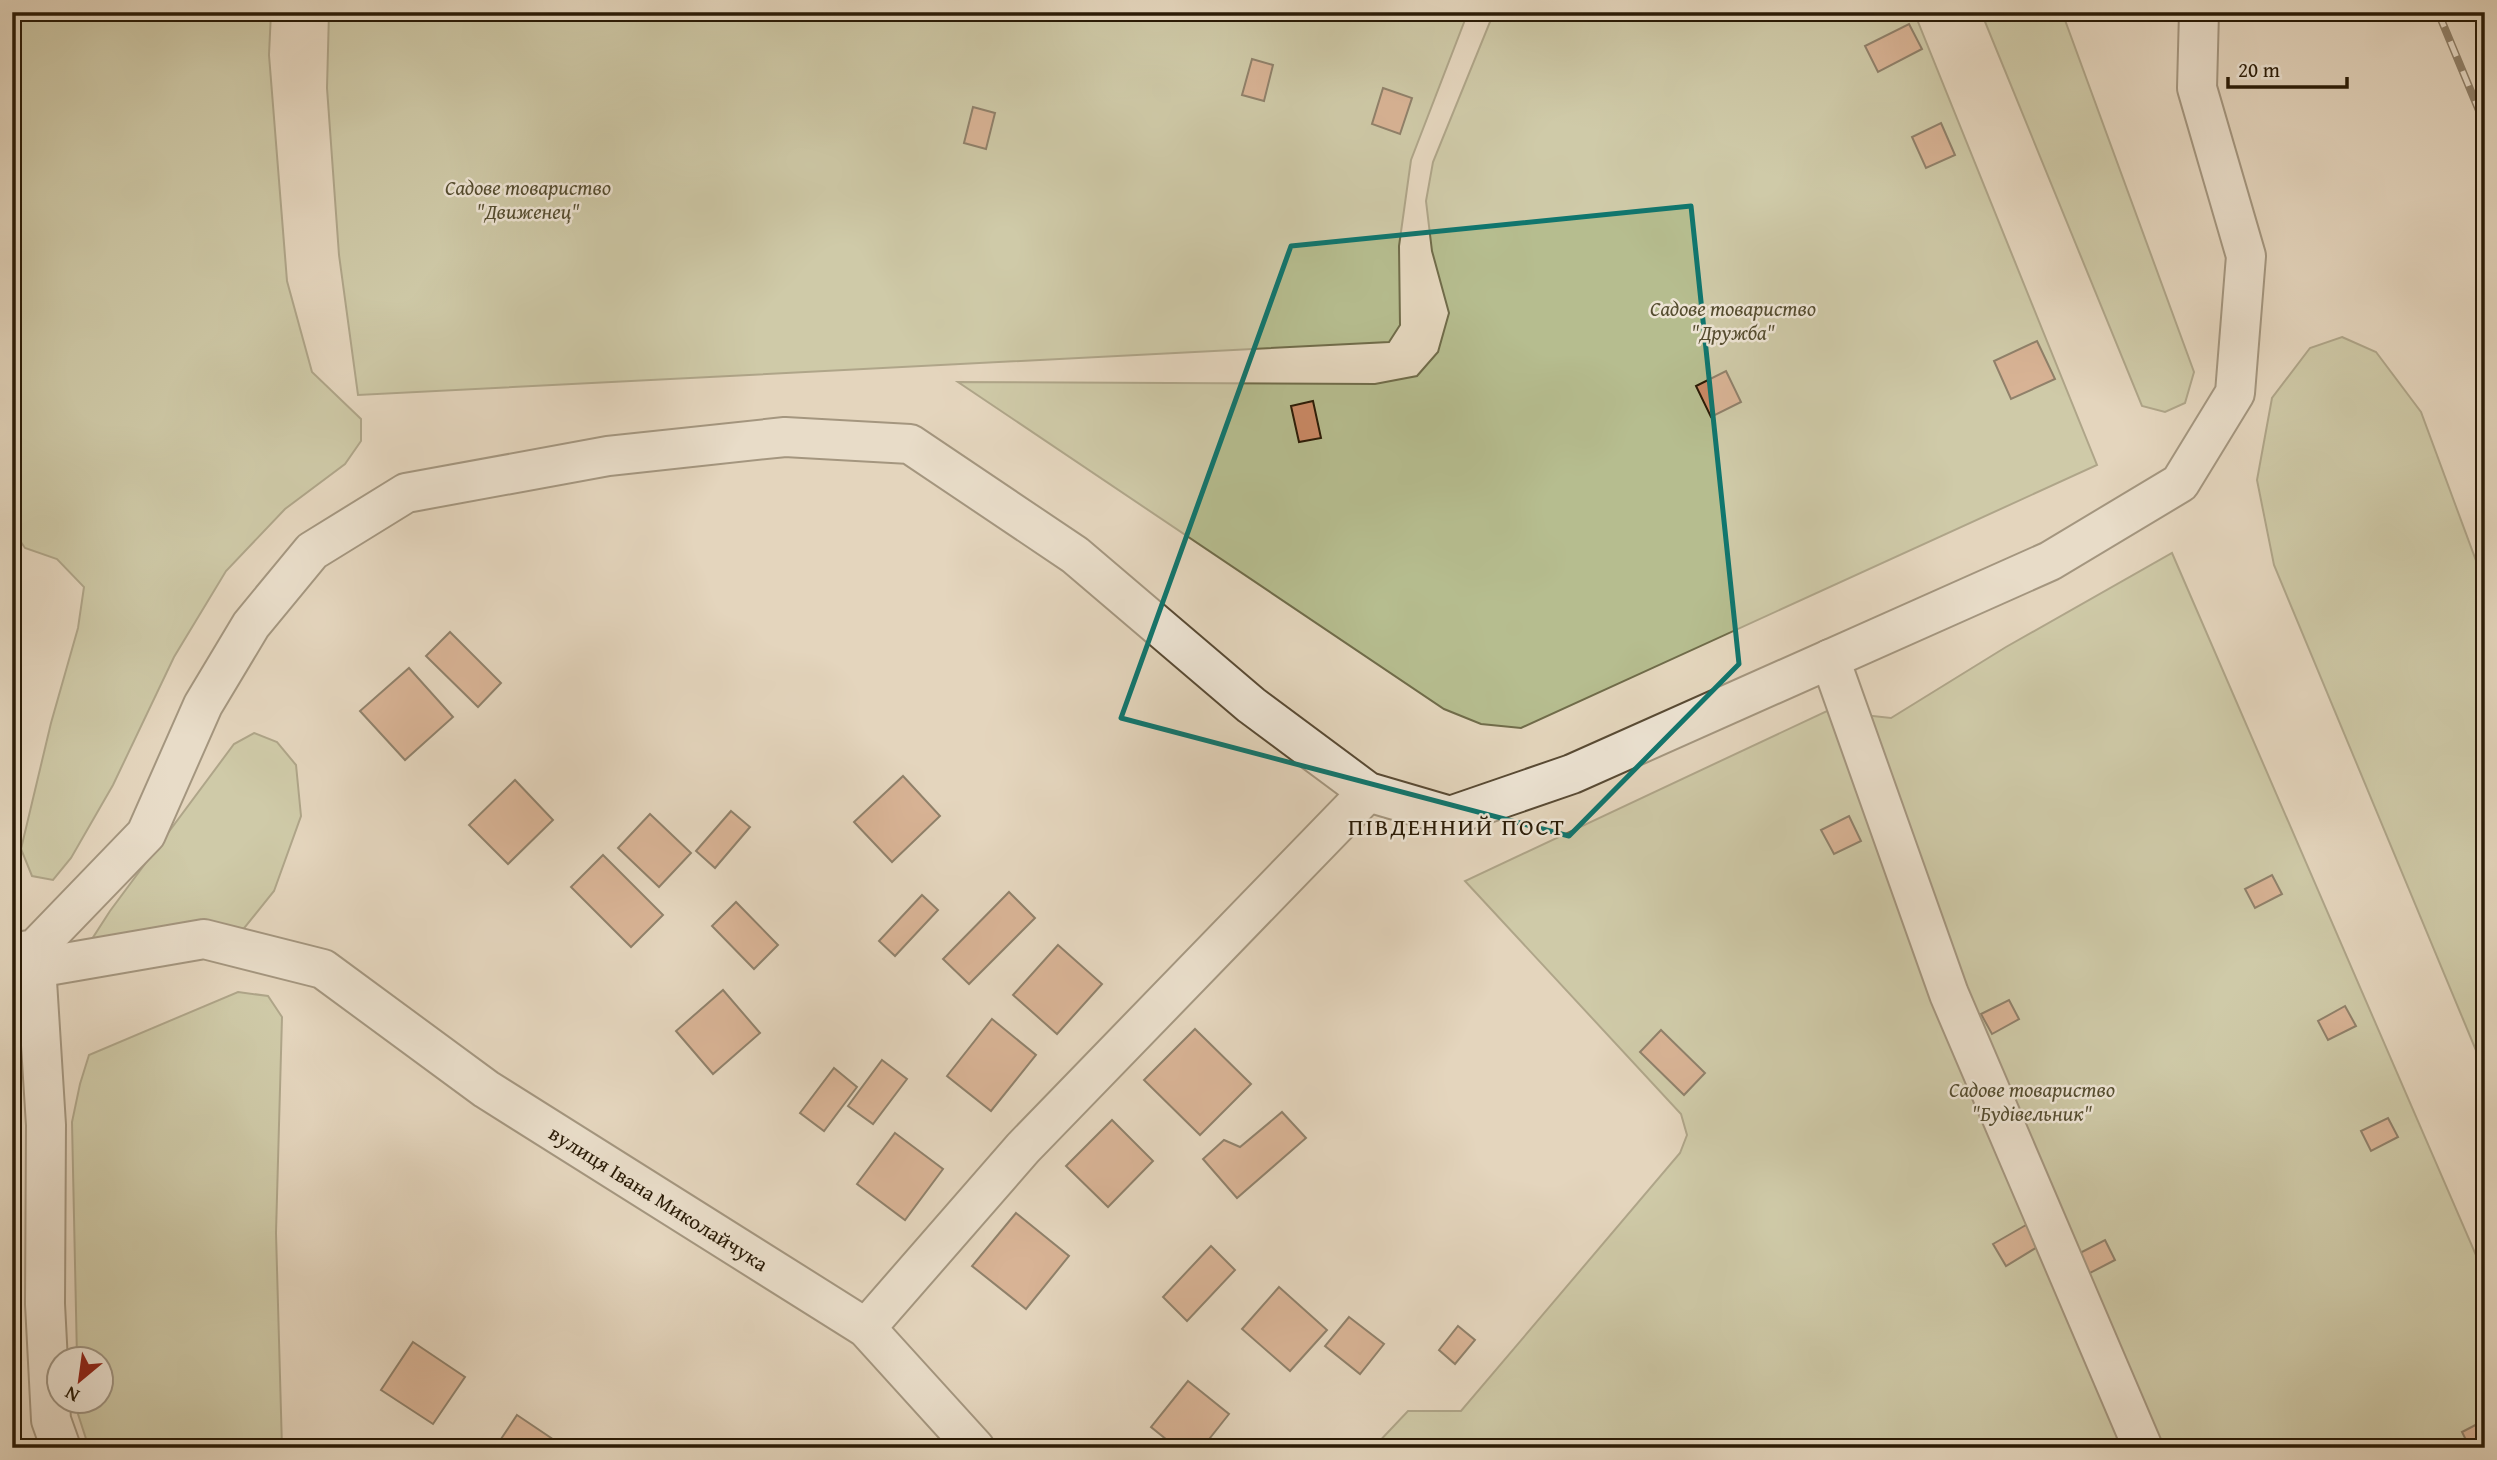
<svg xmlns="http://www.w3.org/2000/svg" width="2497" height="1460" viewBox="0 0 2497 1460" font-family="'Gentium Book Plus',serif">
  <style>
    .green { fill: #b6bd8f; stroke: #706c4a; stroke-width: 2 }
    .building { fill: #ca8965; stroke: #2a1b06; stroke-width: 2 }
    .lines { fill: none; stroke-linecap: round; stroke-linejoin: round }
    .minor-casing { stroke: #584a34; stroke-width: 42 }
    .minor { stroke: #ede4d4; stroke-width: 38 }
    .rail-casing { stroke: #2a1b06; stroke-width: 8 }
    .rail { stroke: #ede4d4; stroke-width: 5; stroke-dasharray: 16; stroke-linecap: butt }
    .marked { fill: none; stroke: #0f766e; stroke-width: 5; stroke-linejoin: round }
    .labels { text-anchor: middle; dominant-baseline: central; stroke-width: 5; stroke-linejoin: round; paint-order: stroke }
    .park-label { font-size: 21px; font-style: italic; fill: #544c2f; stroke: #ede4d4 }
    .street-label { font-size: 21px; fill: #2a1b06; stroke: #ede4d4 }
    .quarter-label { font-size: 24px; letter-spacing: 2px; fill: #2a1b06; stroke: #ede4d4 }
  </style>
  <rect width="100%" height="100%" fill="#e4d6bd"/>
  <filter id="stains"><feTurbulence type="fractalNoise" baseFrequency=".00286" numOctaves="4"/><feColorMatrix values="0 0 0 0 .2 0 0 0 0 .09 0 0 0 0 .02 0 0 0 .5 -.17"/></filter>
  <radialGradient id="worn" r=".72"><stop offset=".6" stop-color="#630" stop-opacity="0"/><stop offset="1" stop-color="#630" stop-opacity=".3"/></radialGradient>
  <g class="green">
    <polygon points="12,12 271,12 269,55 287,281 312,372 361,419 361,441 345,464 285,509 226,571 174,657 113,785 71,858 53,880 32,876 21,849 51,723 78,628 84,587 57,559 25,548 12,529"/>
    <polygon points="329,12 1468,12 1411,160 1399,246 1400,325 1389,342 358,395 339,255 327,88"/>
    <polygon points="1494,12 1914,12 2097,465 1521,728 1481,724 1444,709 958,382 1375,384 1417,376 1438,352 1449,313 1432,251 1426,201 1433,162"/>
    <polygon points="1981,12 2062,12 2194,372 2185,403 2165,412 2142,406"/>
    <polygon points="2342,337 2376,352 2421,412 2485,585 2485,1072 2274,565 2257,480 2272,398 2310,348"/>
    <polygon points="2172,553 2485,1276 2485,1448 1373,1448 1408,1411 1461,1411 1680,1153 1687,1135 1681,1114 1465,881 1827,711 1891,718 2006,647"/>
    <polygon points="254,733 277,742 296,765 301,816 274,891 241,932 92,939 110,911 234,744"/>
    <polygon points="238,992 268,996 282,1017 276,1233 282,1448 89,1448 78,1414 78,1401 102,1400 102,1358 77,1358 72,1122 80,1084 89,1055"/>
  </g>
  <g class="building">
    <polygon points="1909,24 1922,49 1878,72 1865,46"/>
    <polygon points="1252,59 1273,65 1264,101 1242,95"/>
    <polygon points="1383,88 1412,98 1400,134 1372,124"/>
    <polygon points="973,107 995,113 986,149 964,143"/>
    <polygon points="1941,123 1955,155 1926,168 1912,137"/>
    <polygon points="2037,341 2055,379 2011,399 1994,361"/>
    <polygon points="1726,371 1741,402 1711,417 1696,386"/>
    <polygon points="1313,401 1321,438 1299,442 1291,406"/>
    <polygon points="450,632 501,683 478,707 426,656"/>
    <polygon points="409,668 453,717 405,760 360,711"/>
    <polygon points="903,776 940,816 892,862 854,822"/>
    <polygon points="515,780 553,820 508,864 469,825"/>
    <polygon points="731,811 750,827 715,868 696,851"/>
    <polygon points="650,814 691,853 659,887 618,848"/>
    <polygon points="1849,816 1861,841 1834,854 1821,830"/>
    <polygon points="603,855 663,915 631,947 571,887"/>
    <polygon points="2272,875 2282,894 2255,908 2245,889"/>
    <polygon points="1009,892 1035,918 969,984 943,959"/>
    <polygon points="922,895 938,910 895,956 879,941"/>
    <polygon points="736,902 778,945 754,969 712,926"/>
    <polygon points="1058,945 1102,984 1057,1034 1013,995"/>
    <polygon points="723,990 760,1033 713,1074 676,1031"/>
    <polygon points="2009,1000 2019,1019 1992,1034 1981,1014"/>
    <polygon points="2345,1006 2356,1026 2328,1040 2318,1021"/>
    <polygon points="992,1019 1036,1055 991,1111 947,1076"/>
    <polygon points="1195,1029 1251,1084 1200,1135 1144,1080"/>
    <polygon points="1661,1030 1705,1073 1684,1095 1640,1052"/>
    <polygon points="882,1060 907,1079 873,1124 848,1106"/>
    <polygon points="834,1068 857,1087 824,1131 800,1113"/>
    <polygon points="1282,1112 1306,1138 1237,1198 1203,1159 1224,1140 1240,1147"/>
    <polygon points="2388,1118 2398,1137 2371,1151 2361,1131"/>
    <polygon points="1112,1120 1153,1161 1108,1207 1066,1166"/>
    <polygon points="895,1133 943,1169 905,1220 857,1184"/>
    <polygon points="1016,1213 1069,1256 1026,1309 972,1266"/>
    <polygon points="2026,1225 2039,1246 2006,1266 1993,1244"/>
    <polygon points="2105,1240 2115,1260 2088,1274 2078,1254"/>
    <polygon points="1211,1246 1235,1270 1187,1321 1163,1297"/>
    <polygon points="1279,1287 1327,1330 1290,1371 1242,1329"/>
    <polygon points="1349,1317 1384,1344 1360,1374 1325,1346"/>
    <polygon points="1458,1326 1475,1340 1455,1364 1439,1350"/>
    <polygon points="413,1342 465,1377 433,1424 381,1390"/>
    <polygon points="1188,1381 1229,1414 1202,1448 1177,1448 1151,1427"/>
    <polygon points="517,1415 566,1448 495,1448"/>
    <polygon points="2485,1420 2485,1448 2470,1448 2462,1432"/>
  </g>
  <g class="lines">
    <defs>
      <g id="minor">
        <polyline points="1830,659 1949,994 2143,1448"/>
        <polyline points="35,949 46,1125 45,1304 51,1420 61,1448"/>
        <polyline points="12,953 35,949 146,834 203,705 251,625 312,551 406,493 608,456 785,437 910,444 1075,555 1251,705 1368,792 1450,816 1572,774 2050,561 2180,483 2235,393 2246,256 2197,88 2199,12"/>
        <path id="s1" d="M12,965l24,3 168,-29 119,30 163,120 380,239 109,120"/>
        <polyline points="866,1328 1023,1148 1368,792"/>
      </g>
    </defs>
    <use href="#minor" class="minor-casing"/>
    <use href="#minor" class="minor"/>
    <defs>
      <polyline id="rail" points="2438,12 2485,125"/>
    </defs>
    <use href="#rail" class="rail-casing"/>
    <use href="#rail" class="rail"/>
  </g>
  <path d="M0 0H2497V1460H0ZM1691,206l48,458 -170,172 -448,-118 170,-472z" fill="#e4d6bd" fill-opacity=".55" fill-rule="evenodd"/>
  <path class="marked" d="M1691,206l48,458 -170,172 -448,-118 170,-472z"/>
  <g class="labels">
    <g class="park-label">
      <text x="528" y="187">Садове товариство<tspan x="528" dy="24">"Движенец"</tspan></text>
      <text x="1733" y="308">Садове товариство<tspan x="1733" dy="24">"Дружба"</tspan></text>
      <text x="2032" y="1089">Садове товариство<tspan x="2032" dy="24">"Будівельник"</tspan></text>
    </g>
    <g class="street-label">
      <text stroke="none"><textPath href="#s1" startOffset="724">вулиця Івана Миколайчука</textPath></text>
    </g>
    <g class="quarter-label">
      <text x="1457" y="826">ПІВДЕННИЙ ПОСТ</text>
    </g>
  </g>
  <rect width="2497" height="1460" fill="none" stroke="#e4d6bd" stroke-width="42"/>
  <rect x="14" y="14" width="2469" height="1432" fill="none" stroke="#2a1b06" stroke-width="3.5"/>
  <rect x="21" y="21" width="2455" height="1418" fill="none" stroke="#2a1b06" stroke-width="2"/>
  <g transform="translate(80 1380) rotate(209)"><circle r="33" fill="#ede4d4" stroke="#9f9482" stroke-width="2"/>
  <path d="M0-5L12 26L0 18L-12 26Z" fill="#8f2418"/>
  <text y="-10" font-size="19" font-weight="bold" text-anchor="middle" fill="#2a1b06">N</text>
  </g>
  <path d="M2228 77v10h119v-10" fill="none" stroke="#2a1b06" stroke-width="3.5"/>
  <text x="2238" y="77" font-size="21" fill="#2a1b06" stroke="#ede4d4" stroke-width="5" paint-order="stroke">20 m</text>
  <rect width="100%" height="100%" filter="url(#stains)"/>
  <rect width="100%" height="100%" fill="url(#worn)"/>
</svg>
